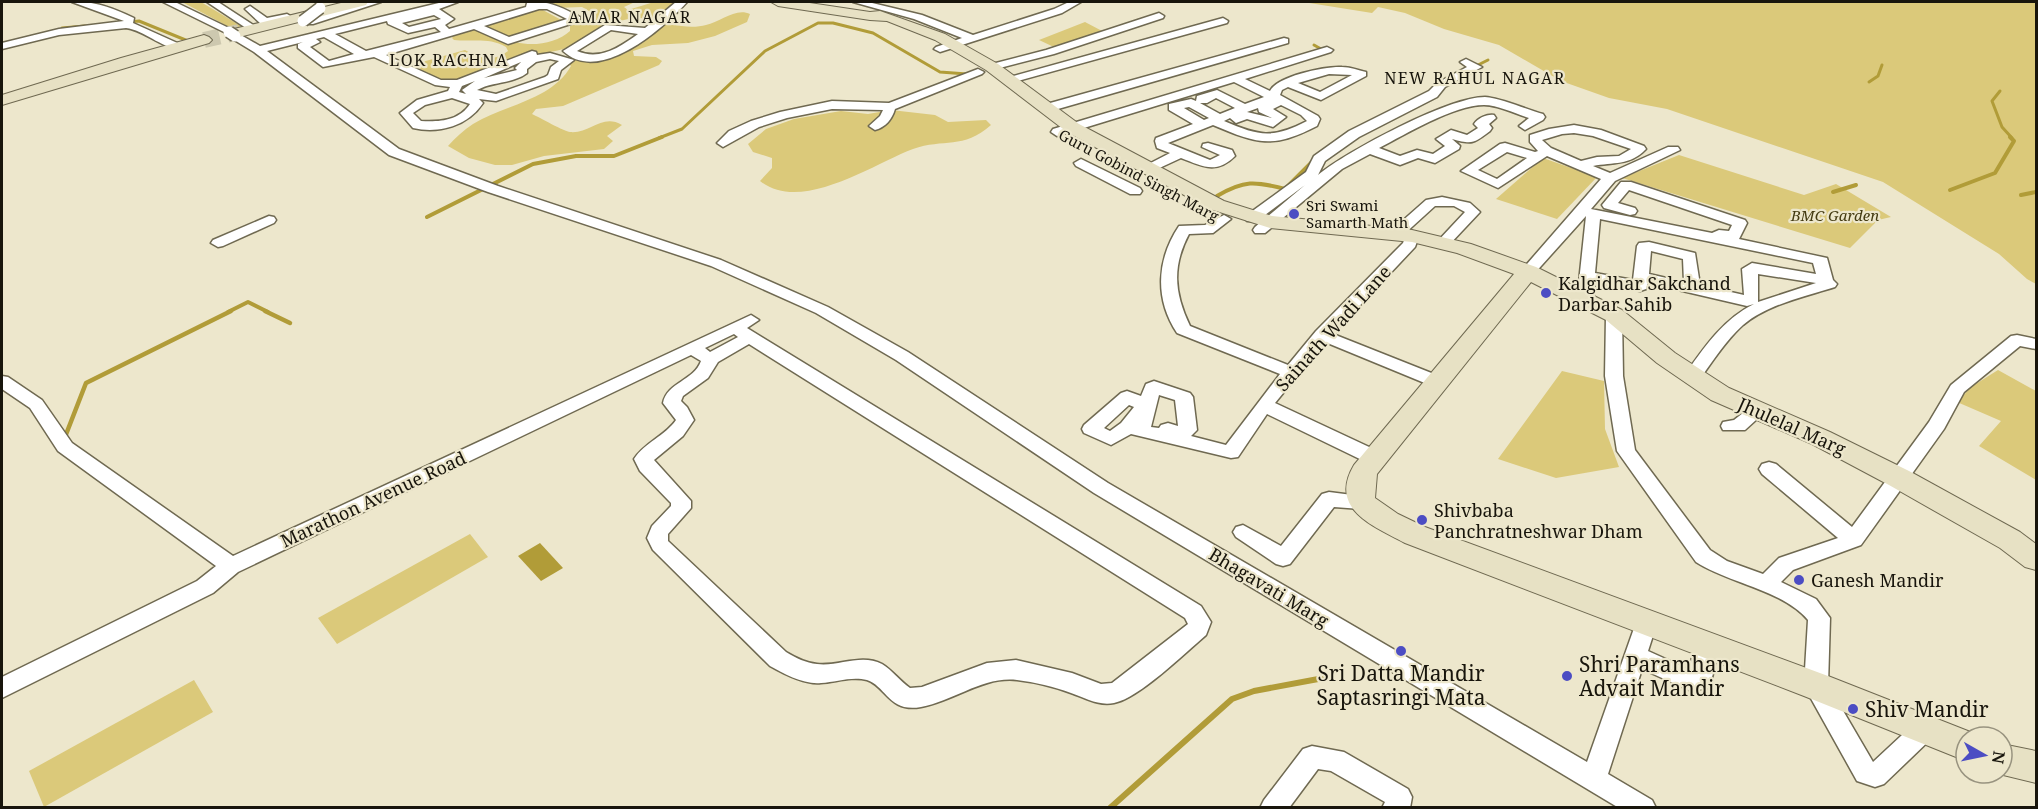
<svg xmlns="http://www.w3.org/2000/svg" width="2038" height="809" viewBox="0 0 2038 809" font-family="'Noto Serif',serif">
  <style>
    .green { fill: #dbc97a }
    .water { fill: #b19c38 }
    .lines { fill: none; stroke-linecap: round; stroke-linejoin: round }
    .stream-far3 { stroke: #b19c38; stroke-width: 3 }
    .stream-far2 { stroke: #b19c38; stroke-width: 4 }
    .stream-far1 { stroke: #b19c38; stroke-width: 4.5 }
    .stream { stroke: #b19c38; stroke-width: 6 }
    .secondary-tunnel { stroke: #cdc8af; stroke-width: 16; stroke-dasharray: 16 8; stroke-linecap: butt }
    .street-casing { stroke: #6f6951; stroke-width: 3 }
    .secondary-casing { stroke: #6f6951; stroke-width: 2 }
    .street { fill: #fff; fill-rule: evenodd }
    .secondary { fill: #e7e1c4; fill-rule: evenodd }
    .street-bridge-casing { stroke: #6f6951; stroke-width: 14; stroke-linecap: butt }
    .street-bridge { stroke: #fff; stroke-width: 11 }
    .poi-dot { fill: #4c4dc3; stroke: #ede7cc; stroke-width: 2 }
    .labels { text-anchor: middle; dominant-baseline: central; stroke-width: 4.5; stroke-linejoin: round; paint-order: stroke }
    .far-street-label { font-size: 15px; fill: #18150c; stroke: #ede7cc }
    .far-poi-label { font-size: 15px; fill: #18150c; stroke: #ede7cc; text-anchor: start }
    .far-park-label { font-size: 15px; font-style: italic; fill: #443b12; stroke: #ede7cc }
    .far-neighbourhood-label { font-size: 16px; letter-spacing: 1.5px; fill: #18150c; stroke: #ede7cc }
    .poi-label { font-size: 18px; fill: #18150c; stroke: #ede7cc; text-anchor: start }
    .street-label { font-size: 18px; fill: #18150c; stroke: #ede7cc }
    .near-poi-label { font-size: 21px; fill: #18150c; stroke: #ede7cc; text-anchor: start }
  </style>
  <rect width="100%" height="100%" fill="#ede7cc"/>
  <g class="green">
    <polygon points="182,2 201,2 241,26 233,29"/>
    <path d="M555,2h80l-11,5 4,3 26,-8h29l1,3 -12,11v8c10,3 24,4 34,1 14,-3 30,-18 44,-11l-3,8 -32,14 -27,7 -36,2 -19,6 1,5 22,1 6,4 -3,4 -96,41 -27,3 -4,5c7,3 33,18 38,18 20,2 32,-19 52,-7l-15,11 6,5 -9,8 -60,7 -32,9h-17l-26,-7 -21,-12c7,-8 16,-16 25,-22 31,-19 79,-24 98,-58l-3,-3 3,-4c41,1 46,-7 77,-32v-8c-29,-6 -52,17 -77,27 -12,6 -27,6 -41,10 -27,8 -70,31 -97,23 -8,-3 -12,-11 -18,-15l50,-14c15,9 28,12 43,1l-2,-4c-17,-10 -32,-5 -52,-7l-2,-2 3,-5 86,-24 24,13 -51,15 2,5c17,5 41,1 54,-11v-5l19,-6 7,-5 -14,-8 -27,1 -4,-3z"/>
    <polygon points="1303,2 2036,2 2036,284 2027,279 1999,254 1883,182 1667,109 1609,98 1561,81 1499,45 1444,29 1405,13 1378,7 1372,13"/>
    <polygon points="1085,22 1104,32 1056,48 1039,40"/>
    <path d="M891,110l44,5 13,7 38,-2 5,5c-28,25 -47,13 -78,24 -40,15 -112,65 -153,32l12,-13v-10l-19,-6 -5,-8 18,-15 28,-10 47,-8 27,3z"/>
    <polygon points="1679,155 1804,195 1836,184 1891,217 1878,220 1850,248 1622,178"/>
    <polygon points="1543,158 1597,177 1557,219 1496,199"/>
    <polygon points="1998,370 2036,391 2036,480 1979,446 2001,421 1957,402 1971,387"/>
    <polygon points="1562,371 1604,381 1605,429 1619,467 1556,478 1498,459"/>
    <polygon points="470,534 488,557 337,644 318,618"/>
    <polygon points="194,680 213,712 44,807 29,771"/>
  </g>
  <polygon class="water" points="540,543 563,568 541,581 518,556"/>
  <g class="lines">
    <g class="stream-far3">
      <polyline points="129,22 139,21 188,41"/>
      <polyline points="62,28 85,26"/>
      <polyline points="1314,45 1321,49 1318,52"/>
      <polyline points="1474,67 1488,60"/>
      <polyline points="1869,82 1878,76 1882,65"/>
      <polyline points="2000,91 1992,101 2002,127 2012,138"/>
      <polyline points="659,138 682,129 765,51 818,23 833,23 873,33 940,72 967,74"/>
    </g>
    <g class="stream-far2">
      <polyline points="1950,190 1995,173 2014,141 2010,137"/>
      <polyline points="1833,192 1856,185"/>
      <polyline points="2021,195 2036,192"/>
      <path d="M1217,196c27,-16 38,-15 68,-7l28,-28"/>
      <polyline points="427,217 533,164 576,156 614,156 662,137"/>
      <polyline points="228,312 248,302 268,312"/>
    </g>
    <g class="stream-far1">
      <polyline points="265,311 290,323"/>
      <polyline points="65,437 86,383 231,311"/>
    </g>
    <polyline class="stream" points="1110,808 1232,699 1254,691 1329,677"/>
    <polyline class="secondary-tunnel" points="204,40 239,32"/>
    <defs>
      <g id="street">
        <path d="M72,2c21,-2 43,7 62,16l-1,5 51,23 -2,2c-18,3 -37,-18 -56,-20l-67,7 -57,14v-6l57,-14 65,-8z"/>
        <path d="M163,2h12l58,28 1,3 5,1 21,12 183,-44h15l-19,7 15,10 -9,6 4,4 77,-22 1,-4c22,-3 33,4 53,14v4l-72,23 -34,-15 -88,26 55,25h16l75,-29 4,1 1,3 13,-2 24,7 -13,10 -3,9 -62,22 -17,-2 4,4c-15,23 -44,31 -70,25l-13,-15 17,-13 31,-9 2,-4 -15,-2 -61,-28 -51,10 -25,-19v-4l5,-2 -36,9 132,98 99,37 223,74 107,47 80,45 200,131 479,279 51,-145 8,-3 8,3 3,6 -9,28 42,19 4,-26 3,-6 8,-3 8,3c6,12 1,38 -5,50l-17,3 -49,-22 -34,105 44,26 4,8h-37l-525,-315 -198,-133 -80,-47 -105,-47 -223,-74 -99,-37 -135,-103 -23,-14 -1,-3zM539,9h8l20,10 -58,18 -25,-11zM434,15l7,4 -32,8 -7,-4zM387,21l1,3 20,9 27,-6 6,5 -75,19 -31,-17zM324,37l30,17 -25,7 -19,-14 10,-5 -4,-3zM550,59l9,2 -8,6 -3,8 -3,2 -49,17 -19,-4c16,-9 36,-6 50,-17v-4l9,-7zM521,62l-6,6 2,2 -33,8zM475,81l-13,9 4,4 -7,-2 3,-6zM452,98l18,6c-11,17 -31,18 -49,17l-8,-8 12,-8z"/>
        <polygon points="207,2 218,2 258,28 257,30 249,30"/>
        <polygon points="367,2 381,2 313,24 303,24 298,21"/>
        <path d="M676,2h11c-24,27 -88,83 -124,49l42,-26 40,3zM611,30l27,4c-18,13 -38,27 -61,17z"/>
        <polygon points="853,2 868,2 922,15 973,35 1054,9 1069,2 1081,2 1062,13 940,52 934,49 936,47 962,38 914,19"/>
        <polygon points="250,6 267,18 287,14 292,17 287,20 261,24 245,9"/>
        <polygon points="1159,13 1164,16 1163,18 1054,54 992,70 986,67 988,65 1046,50"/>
        <polygon points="1223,18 1228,21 1227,23 1014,82 1006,82 1004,80 1006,78"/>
        <polygon points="1284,38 1288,39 1288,43 1051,111 1047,112 1041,108 1043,105"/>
        <path d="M1327,47l6,3 -2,2 -86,27 25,12c7,-15 56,-25 72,-24 8,0 16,3 24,5v4l-45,24 -33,-13 -6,3 -2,5 38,21 2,3 -3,7c-45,23 -59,18 -104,-1l-45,18 42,17 10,-5 -18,-8 1,-3 5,-1 24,7 3,6c-19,19 -33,10 -54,2l-28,13 -5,1 -7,-4 29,-15 -13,-5 -2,-7 1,-3 37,-14 -24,-14v-6l22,-5 5,2 1,-5 20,-6 28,14 19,-7 -30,-15 -173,53 -4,1 -6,-4 2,-3zM1329,74l23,1 -32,17 -22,-9zM1216,98l19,10 -15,6 -20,-11h7zM1281,105l20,10 6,6c-35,18 -48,15 -83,0l6,-3 6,5 11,-4 26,8 13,-10 -13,-8zM1189,107l20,11 -5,2 -20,-12zM1258,108l1,4 13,6 -25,-6z"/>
        <path d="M1466,59l16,8 -37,20 -8,10 -78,40 -34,24 -7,14c29,-24 131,-78 167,-78 17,1 42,13 58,17l2,3 -2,3 -18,10 -6,-4 10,-8c-13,-4 -31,-13 -45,-13 -30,0 -78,29 -105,43l21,8 17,-6 16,4 12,-8 -9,-7 15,-9 16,5 11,-7 -4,-4c4,-6 13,-10 20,-9l2,3 -7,6 3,4 -2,3c-16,12 -17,14 -38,8l8,7 -1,3 -24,14 -17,-5 -18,7 -30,-11 -28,15 -77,64h-10l-2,-3 2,-3 50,-42 -48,36h-10l-2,-3 2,-3 59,-43 8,-16 35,-25 80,-40 8,-8 30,-16 -7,-5z"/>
        <path d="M978,69l6,3 -2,2 -87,35c-3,10 -9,18 -20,21l-6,-4 11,-10 3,-6 -51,-1 -45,9 -28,9 -36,20 -6,-4 12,-12 22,-10 29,-9 52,-11 57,2z"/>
        <path d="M1574,125l27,5 43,16 2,3c-16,17 -33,13 -53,17l17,7 58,-26h10l2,3 -65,31 -24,28 121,24 7,-3 10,1 3,-6 -103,-35 -11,13 17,5 2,3 -2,3 -5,1 -26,-7 -2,-3 19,-23h10l114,38 2,3 -8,16 88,19 6,22 4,4 -2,3c-31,10 -67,17 -92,38 -17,15 -30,36 -44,55h-12l-3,-4c19,-27 39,-57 70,-72l-7,2 -99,-23 -2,6 -6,2 -45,-9 -2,19 -8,5 -6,-2 -2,-3 9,-85 -53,59h-10l-3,-3 81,-93 -54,-23 -49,32 -37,-17 39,-27 5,-1 30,9 3,-1 -8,-9v-7l19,-6zM1574,133l19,3 38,13 -12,7 -22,1 -16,4 -30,-13 -9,-8 20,-6zM1507,152l20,6 -30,21 -19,-9zM1600,219l213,44 3,11 -64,-11 -10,6 2,26 -44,-10 -5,-32 -46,-11 -10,1 -2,3 -4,34 -38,-7zM1651,251l32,8 1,23 -35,-8zM1758,274l58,9 -58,19z"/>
        <polygon points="1081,159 1140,188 1142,191 1140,194 1130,194 1076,166 1074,163"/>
        <polygon points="1442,197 1470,203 1480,212 1448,246 1443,247 1436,243 1465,212 1454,206 1435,206 1402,236 1392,236 1390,233 1392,230 1426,200"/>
        <path d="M1224,215l7,4 -18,14 -24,1c-17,32 -15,59 1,92l98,39 28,-34 87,-88 4,-10 5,-1 7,4 -4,11 -82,87 111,44 3,4 -3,4h-12l-107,-44 -50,61 107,50 3,5 -3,5 -7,1 -7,-1 -101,-49 -29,43 -7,1 -100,-24 -20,11 -27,-12 -2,-4 2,-4 37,-32 6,-2 14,5 5,-12 8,-3 36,12 3,4 4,33 -6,6 35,9 54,-71 -103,-41c-23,-35 -20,-74 2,-107l26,-1zM1159,395l16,5 3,26 -10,-3 -7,2 -2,3 -8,-1zM1129,405l5,2 -13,16 -11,8 -6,-3z"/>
        <polygon points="269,216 274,217 276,220 274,223 223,246 218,247 211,243 213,240"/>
        <path d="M1614,310l8,5 1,61 12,74 75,100 17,11 36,13 16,-16 59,-20 -76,-64 -3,-5 3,-5 7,-2 7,2 76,63 77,-105 22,-37 60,-49 6,-1 19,4v10l-16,-3 -56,46 -20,37 -83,116 -68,25 -12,12 35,17 14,19 -2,67 45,77 43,-40 9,-4 9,4 3,7 -3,7 -50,48 -9,3 -18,-6 -53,-95 4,-66c-25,-30 -80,-37 -112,-58l-79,-111 -12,-75 1,-61z"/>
        <path d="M751,315l8,5 -12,8 454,278 10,16 -5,13c-21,18 -67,63 -92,68 -16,3 -28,-5 -43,-10 -16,-6 -37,-11 -54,-13 -34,-4 -63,21 -96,27 -32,6 -35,-21 -54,-27 -15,-4 -31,2 -46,3 -16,2 -37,-9 -51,-17l-117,-116 -6,-12 5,-12 19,-20v-3l-31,-32 -6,-12c11,-17 31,-23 42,-39l-13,-17c4,-21 31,-22 38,-42l-10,-6 -453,217 -25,21 -211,105v-21l195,-96 19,-15 -158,-115 -28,-43 -28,-19v-13l6,1 34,23 30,43 161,113zM734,334l4,3 -28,15 -5,-4zM749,344l436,274 3,6 -76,59 -11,1 -29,-11 -56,-13 -29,3 -65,24 -12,1c-10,-7 -18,-18 -28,-24 -21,-11 -44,3 -65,0 -11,-1 -21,-6 -31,-12l-118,-111v-7l23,-26v-7l-37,-41 29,-24 11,-16 -7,-13 -6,-6 2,-5 25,-18 10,-16z"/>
        <polygon points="1758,404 1764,406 1767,410 1745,430 1723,430 1721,426 1723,422 1734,420 1752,406"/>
        <polygon points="1329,492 1368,497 1371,502 1368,507 1361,509 1334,507 1290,564 1283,566 1276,564 1236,537 1233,532 1236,527 1243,525 1281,546 1322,494"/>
        <polygon points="1312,746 1344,752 1408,789 1412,797 1410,808 1382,808 1385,802 1331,771 1318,769 1289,808 1260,808 1264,800 1303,749"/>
      </g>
      <g id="secondary">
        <polygon points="345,2 368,2 366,5 239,37 231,32 234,29"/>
        <path d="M771,2h32l67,10 10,-1 65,23 53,30 81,60 145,77 48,15 140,14 59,14 65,23 86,43 53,43 54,35 101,44 79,39 111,61 16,12v26l-11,-3 -25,-19 -111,-63 -77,-41 -101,-44 -54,-37 -51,-43 -75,-38 -154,192 -2,24 23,16 27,13 403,149 150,59 1,2h-13v24l-162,-65 -399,-153c-32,-17 -77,-34 -51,-78l160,-191 -57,-21 -45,-11 -142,-14 -60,-19 -143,-77 -81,-62 -51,-30 -48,-19 -17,-1 -92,-14z"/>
        <polygon points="204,35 209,37 212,40 209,43 2,105 2,95 121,58"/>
        <polygon points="2002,744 2036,751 2036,783 1995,773 2002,773"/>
      </g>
    </defs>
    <use href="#street" class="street-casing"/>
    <use href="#secondary" class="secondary-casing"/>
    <use href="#street" class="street"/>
    <use href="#secondary" class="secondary"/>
    <defs>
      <g id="street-bridge">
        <polyline points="303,21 320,8"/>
        <polyline points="229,32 235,36"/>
      </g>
    </defs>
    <use href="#street-bridge" class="street-bridge-casing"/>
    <use href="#street-bridge" class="street-bridge"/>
  </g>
  <g class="poi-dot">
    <circle cx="1294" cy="214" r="6"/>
    <circle cx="1546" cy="293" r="6"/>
    <circle cx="1422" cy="520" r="6"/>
    <circle cx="1799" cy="580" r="6"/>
    <circle cx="1401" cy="651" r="6"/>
    <circle cx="1567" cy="676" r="6"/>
    <circle cx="1853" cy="709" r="6"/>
  </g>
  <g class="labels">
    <g class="far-street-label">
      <text transform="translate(1139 175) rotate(28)">Guru Gobind Singh Marg</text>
    </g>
    <g class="far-poi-label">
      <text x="1306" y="205">Sri Swami<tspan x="1306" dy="17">Samarth Math</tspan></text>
    </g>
    <g class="far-park-label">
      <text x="1835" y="215">BMC Garden</text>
    </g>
    <g class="far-neighbourhood-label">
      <text x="630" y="17">AMAR NAGAR</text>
      <text x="449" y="60">LOK RACHNA</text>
      <text x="1475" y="78">NEW RAHUL NAGAR</text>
    </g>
    <g class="poi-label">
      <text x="1558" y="283">Kalgidhar Sakchand<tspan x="1558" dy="21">Darbar Sahib</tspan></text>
      <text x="1434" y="510">Shivbaba<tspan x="1434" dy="21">Panchratneshwar Dham</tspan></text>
      <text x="1811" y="580">Ganesh Mandir</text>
    </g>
    <g class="street-label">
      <text transform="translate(1333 328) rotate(-48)">Sainath Wadi Lane</text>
      <text transform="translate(1792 426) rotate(24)">Jhulelal Marg</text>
      <text transform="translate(373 499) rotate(-25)">Marathon Avenue Road</text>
      <text transform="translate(1269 587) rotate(31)">Bhagavati Marg</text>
    </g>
    <g class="near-poi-label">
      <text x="1579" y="664">Shri Paramhans<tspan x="1579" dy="24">Advait Mandir</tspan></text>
      <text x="1401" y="673" text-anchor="middle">Sri Datta Mandir<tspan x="1401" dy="24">Saptasringi Mata</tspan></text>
      <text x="1865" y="709">Shiv Mandir</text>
    </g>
  </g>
  <rect width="2038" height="809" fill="none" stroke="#18150c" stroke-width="6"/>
  <g transform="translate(1984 755) rotate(99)"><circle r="28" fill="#ede7cc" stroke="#98937f" stroke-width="1.5"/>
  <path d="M0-4.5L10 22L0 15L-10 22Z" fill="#4c4dc3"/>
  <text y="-9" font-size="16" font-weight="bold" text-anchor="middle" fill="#18150c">N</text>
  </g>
</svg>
